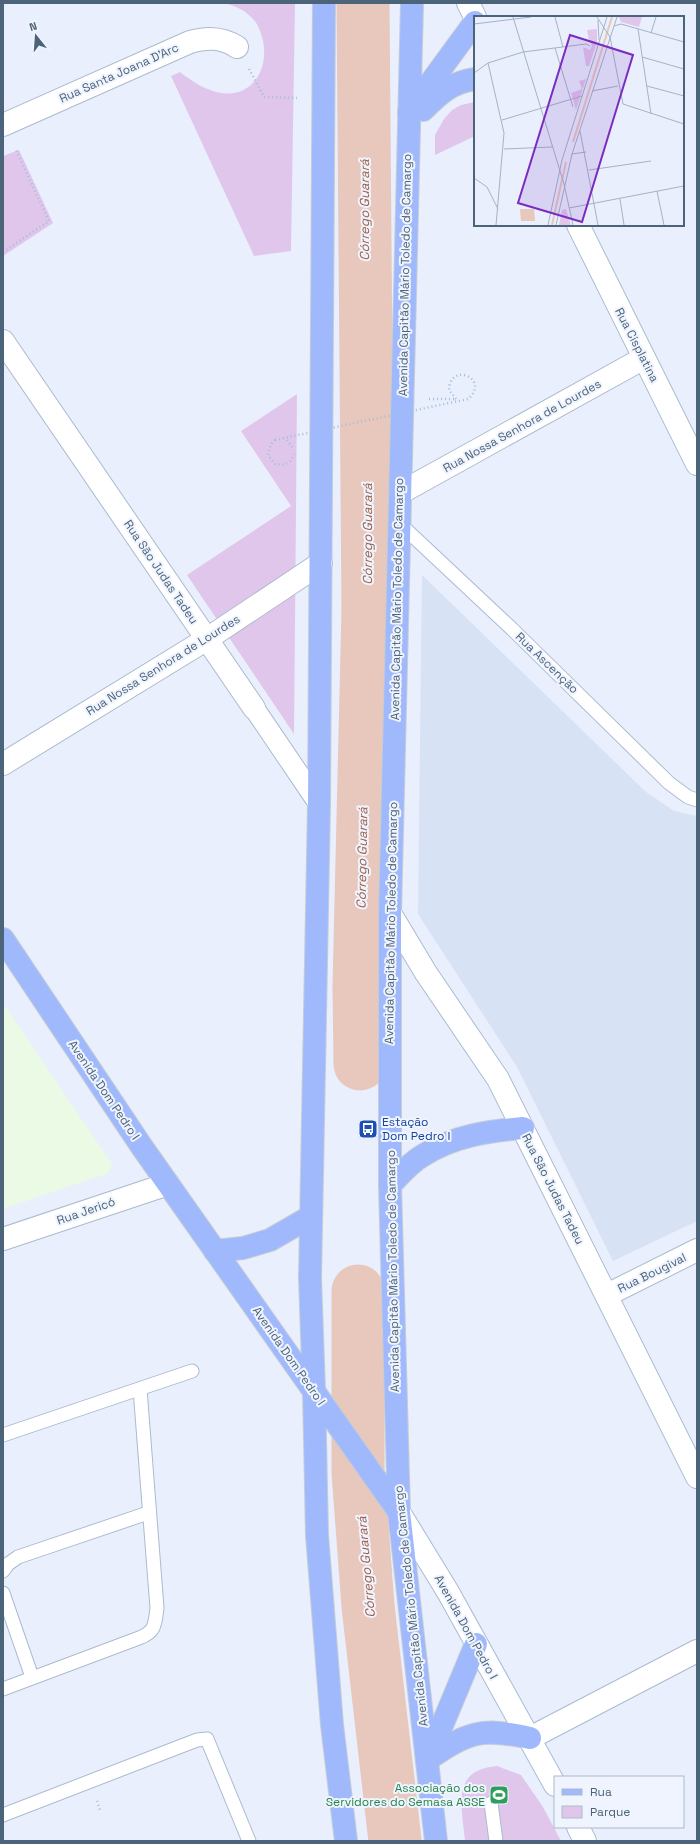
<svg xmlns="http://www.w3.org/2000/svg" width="700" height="1844" viewBox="0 0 700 1844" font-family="'Space Grotesk',sans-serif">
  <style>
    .residential { fill: #d7e2f5 }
    .education { fill: #ebfae5 }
    .green { fill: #e1c6ec }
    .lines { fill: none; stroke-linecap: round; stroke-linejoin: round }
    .river { stroke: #e8c7bc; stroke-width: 53 }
    .service-casing { stroke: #abbbce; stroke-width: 15 }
    .pedestrian-casing { stroke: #abbbce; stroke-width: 22 }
    .minor-casing { stroke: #abbbce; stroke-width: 24 }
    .tertiary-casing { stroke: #abbbce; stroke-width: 24 }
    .secondary-casing { stroke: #a9bbd1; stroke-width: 24 }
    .primary-casing { stroke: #c5cdd4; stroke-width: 24 }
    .path { stroke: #a2beda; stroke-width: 2.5; stroke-dasharray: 1 3; stroke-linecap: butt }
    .service { stroke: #fff; stroke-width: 13 }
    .pedestrian { stroke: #fff; stroke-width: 20 }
    .minor { stroke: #fff; stroke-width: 22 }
    .tertiary { stroke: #fff; stroke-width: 22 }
    .secondary { stroke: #fff; stroke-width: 22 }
    .primary { stroke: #a0b9fd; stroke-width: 22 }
    .path-bridge { stroke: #a2beda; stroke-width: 2.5; stroke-dasharray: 1 3; stroke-linecap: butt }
    .labels { text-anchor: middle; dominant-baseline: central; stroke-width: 4; stroke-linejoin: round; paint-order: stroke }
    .street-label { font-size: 12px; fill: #4b6479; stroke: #f0f4ff }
    .transit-label { font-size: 12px; fill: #164399; stroke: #f0f4ff; text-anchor: start }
    .leisure-label { font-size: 12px; fill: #27864d; stroke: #f0f4ff; text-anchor: end }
    .water-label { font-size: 13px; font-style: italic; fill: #9c6049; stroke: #f0f4ff }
    .inset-river { fill: none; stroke: #e8c7bc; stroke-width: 2 }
    .inset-road { fill: none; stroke: #a5b3c4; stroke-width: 1 }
    .view { fill: #7b2cbf; fill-opacity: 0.15; stroke: #7b2cbf; stroke-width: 2 }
    .inset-edge { fill: none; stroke: #4b6479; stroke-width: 2 }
  </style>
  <rect width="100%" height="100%" fill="#e9effd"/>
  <polygon class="residential" points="422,575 646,792 674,811 697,816 697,1221 613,1261 517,1067 418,914"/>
  <polygon class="education" points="3,1003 112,1164 108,1173 3,1209"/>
  <g class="green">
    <path d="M224,3h71l-4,248 -37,5 -83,-180 9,-4c13,10 25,18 41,21 31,5 48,-24 42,-52 -2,-8 -5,-18 -12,-24 -8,-8 -16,-11 -27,-14z"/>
    <polygon points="475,102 475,136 435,155 435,135 444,119 452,110 461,105"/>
    <polygon points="19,150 53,223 3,256 3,156"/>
    <polygon points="297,394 294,734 187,575 291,506 241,431"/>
    <path d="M497,1766l24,9 22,32 18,34h-96c-3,-34 -15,-71 32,-75z"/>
  </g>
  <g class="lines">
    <g class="river">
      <polyline points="360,1064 359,987 368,609 363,3"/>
      <polyline points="358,1291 358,1472 368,1606 395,1841"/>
    </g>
    <defs>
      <g id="service">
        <polyline points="399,523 512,629 669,783 688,797 697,800"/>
        <polyline points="3,1435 192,1371"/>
        <polyline points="3,1571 8,1564 18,1557 148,1513"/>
        <polyline points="3,1593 32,1677"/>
        <path d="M3,1689l136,-51c16,-6 16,-13 18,-30l-17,-219"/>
        <polyline points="491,1803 496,1841"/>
        <polyline points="3,1815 197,1740 207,1739 249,1841"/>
      </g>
      <polyline id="pedestrian" points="254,708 319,804"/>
      <g id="minor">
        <path d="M3,125l187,-83c17,-5 32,-5 47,5"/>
        <polyline points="3,341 254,708"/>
        <polyline points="400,493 644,358"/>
        <polyline points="3,764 207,639 321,563"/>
        <polyline points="390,913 426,973 498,1079 697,1477"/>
        <polyline points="3,1239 168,1184"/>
        <polyline points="607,1295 697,1250"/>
        <polyline points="530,1738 697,1651"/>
      </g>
      <g id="tertiary">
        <polyline points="468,3 475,17"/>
        <polyline points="578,225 697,464"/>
      </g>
      <g id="secondary">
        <polyline points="399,1512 448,1592 555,1785"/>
        <polyline points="578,1827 585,1841"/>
      </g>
      <g id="primary">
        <polyline points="324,3 319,804 310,1278 314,1391 317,1535 332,1725 346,1841"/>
        <polyline points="412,3 390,913 390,1185 399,1512 436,1841"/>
        <path d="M423,110c16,-16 29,-28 52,-31"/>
        <polyline points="409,112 475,22"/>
        <polyline points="3,939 142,1147 399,1512"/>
        <path d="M390,1185c10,-10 20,-22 32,-29 31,-20 66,-25 101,-28"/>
        <polyline points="215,1251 243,1248 270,1240 310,1217"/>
        <polyline points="428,1759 476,1644"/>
        <path d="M427,1760c41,-28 54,-33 103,-22"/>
      </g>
    </defs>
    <use href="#service" class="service-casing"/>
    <use href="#pedestrian" class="pedestrian-casing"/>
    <use href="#minor" class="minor-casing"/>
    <use href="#tertiary" class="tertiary-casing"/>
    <use href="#secondary" class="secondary-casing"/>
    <use href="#primary" class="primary-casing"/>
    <g class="path">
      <polyline points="249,69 264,97 297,98"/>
      <polyline points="3,252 49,221 15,148"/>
      <polyline points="429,399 456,399"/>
      <path d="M456,399l-7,-9c1,-29 42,-11 19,9"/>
      <path d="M275,440l-4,4 -3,11 7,9c9,2 15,0 19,-10"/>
      <polyline points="287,440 294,449"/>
      <polyline points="97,1801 100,1810"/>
    </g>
    <use href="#service" class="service"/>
    <use href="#pedestrian" class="pedestrian"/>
    <use href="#minor" class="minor"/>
    <use href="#tertiary" class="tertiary"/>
    <use href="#secondary" class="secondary"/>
    <use href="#primary" class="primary"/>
    <polyline class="path-bridge" points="275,440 468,399"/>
  </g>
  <defs>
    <symbol id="bus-square" viewBox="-11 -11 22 22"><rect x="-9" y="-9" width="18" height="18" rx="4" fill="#1a4fb4" stroke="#f0f4ff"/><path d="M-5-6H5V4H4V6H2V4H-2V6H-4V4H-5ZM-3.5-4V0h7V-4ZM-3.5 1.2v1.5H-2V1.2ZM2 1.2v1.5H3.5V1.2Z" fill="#fff"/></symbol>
    <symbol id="stadium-square" viewBox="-11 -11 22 22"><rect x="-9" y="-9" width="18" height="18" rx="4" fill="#2e9e5b" stroke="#f0f4ff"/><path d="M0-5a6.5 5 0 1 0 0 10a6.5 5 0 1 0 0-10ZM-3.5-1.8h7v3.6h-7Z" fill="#fff"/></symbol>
  </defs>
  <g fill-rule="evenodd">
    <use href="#bus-square" x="357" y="1118" width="22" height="22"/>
    <use href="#stadium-square" x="488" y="1784" width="22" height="22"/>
  </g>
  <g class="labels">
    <g class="street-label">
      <text transform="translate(119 73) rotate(-24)">Rua Santa Joana D'Arc</text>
      <text transform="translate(405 275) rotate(-89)">Avenida Capitão Mário Toledo de Camargo</text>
      <text transform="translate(637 345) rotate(63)">Rua Cisplatina</text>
      <text transform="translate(522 426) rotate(-29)">Rua Nossa Senhora de Lourdes</text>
      <text transform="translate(161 572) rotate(56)">Rua São Judas Tadeu</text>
      <text transform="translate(397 599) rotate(-89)">Avenida Capitão Mário Toledo de Camargo</text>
      <text transform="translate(547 663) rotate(44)">Rua Ascenção</text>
      <text transform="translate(163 665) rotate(-32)">Rua Nossa Senhora de Lourdes</text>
      <text transform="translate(391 923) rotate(-89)">Avenida Capitão Mário Toledo de Camargo</text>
      <text transform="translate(104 1090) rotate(56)">Avenida Dom Pedro I</text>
      <text transform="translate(553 1189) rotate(63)">Rua São Judas Tadeu</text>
      <text transform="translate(86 1211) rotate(-19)">Rua Jericó</text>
      <text transform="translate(393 1271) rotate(-91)">Avenida Capitão Mário Toledo de Camargo</text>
      <text transform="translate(652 1273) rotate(-26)">Rua Bougival</text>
      <text transform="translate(289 1356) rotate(55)">Avenida Dom Pedro I</text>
      <text transform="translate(411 1606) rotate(-96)">Avenida Capitão Mário Toledo de Camargo</text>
      <text transform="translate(466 1627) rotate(61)">Avenida Dom Pedro I</text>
    </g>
    <g class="transit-label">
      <text x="382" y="1122">Estação<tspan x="382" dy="14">Dom Pedro I</tspan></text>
    </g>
    <g class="leisure-label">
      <text x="485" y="1788">Associação dos<tspan x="485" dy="14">Servidores do Semasa ASSE</tspan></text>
    </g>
    <g class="water-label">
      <text transform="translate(364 210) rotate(-90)">Córrego Guarará</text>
      <text transform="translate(367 534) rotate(-90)">Córrego Guarará</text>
      <text transform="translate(362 858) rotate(-89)">Córrego Guarará</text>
      <text transform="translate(366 1567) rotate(-95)">Córrego Guarará</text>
    </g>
  </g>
  <g transform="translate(474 16)">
    <rect width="210" height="210" fill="#e9effd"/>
    <path d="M145,1h23l-3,10 -18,-5zM123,13v13l-8,24h-3l-3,-19 7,3 2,-5 -3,-4 -2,-11zM112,63l-10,31 -5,-17 11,-4 -3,-8zM92,193l5,16h-12l3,-15z" fill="#e1c6ec"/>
    <path d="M46,193h14l1,12h-14z" fill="#e8c7bc"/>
    <path class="inset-river" d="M99,126l39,-125M78,209l14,-63"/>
    <path class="inset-road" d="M39,1l51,167 9,41M81,1l8,30M123,1l13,20 13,67 61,20M124,4l1,20M0,8l57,-7M140,10l7,-2 63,18M164,13l13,85M177,17l5,-16M81,32l18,59M168,41l42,12M14,47l16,70 -8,92M0,57l14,-10 35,-11 63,-8 4,2M173,70l37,10M118,75l26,-5M28,104l80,-24M106,115l18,94M30,133l48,-2M98,138l14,-2M115,154l62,-9M0,162l13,9 11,22M183,175l7,34M146,183l4,26M95,192l115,-22M74,209l14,-65 45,-143M82,209l16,-71 45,-137"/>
    <path class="view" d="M96,19l63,20 -51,167 -64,-19z"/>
    <rect width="210" height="210" class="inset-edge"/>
  </g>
  <rect width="700" height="1844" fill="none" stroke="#4b6479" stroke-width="8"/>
  <rect x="554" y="1776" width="130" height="52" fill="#f0f4ff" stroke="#aebac9"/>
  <rect x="562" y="1789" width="20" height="6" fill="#a0b9fd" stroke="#aebac9"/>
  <text x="590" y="1796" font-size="12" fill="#4b6479">Rua</text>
  <rect x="562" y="1806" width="20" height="12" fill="#e1c6ec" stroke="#aebac9"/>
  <text x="590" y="1816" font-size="12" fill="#4b6479">Parque</text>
  <g transform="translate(36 36) rotate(343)" stroke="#f0f4ff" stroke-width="3" paint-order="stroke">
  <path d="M0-3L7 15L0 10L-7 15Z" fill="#4b6479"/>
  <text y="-6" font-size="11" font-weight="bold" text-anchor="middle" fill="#4b6479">N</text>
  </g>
</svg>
